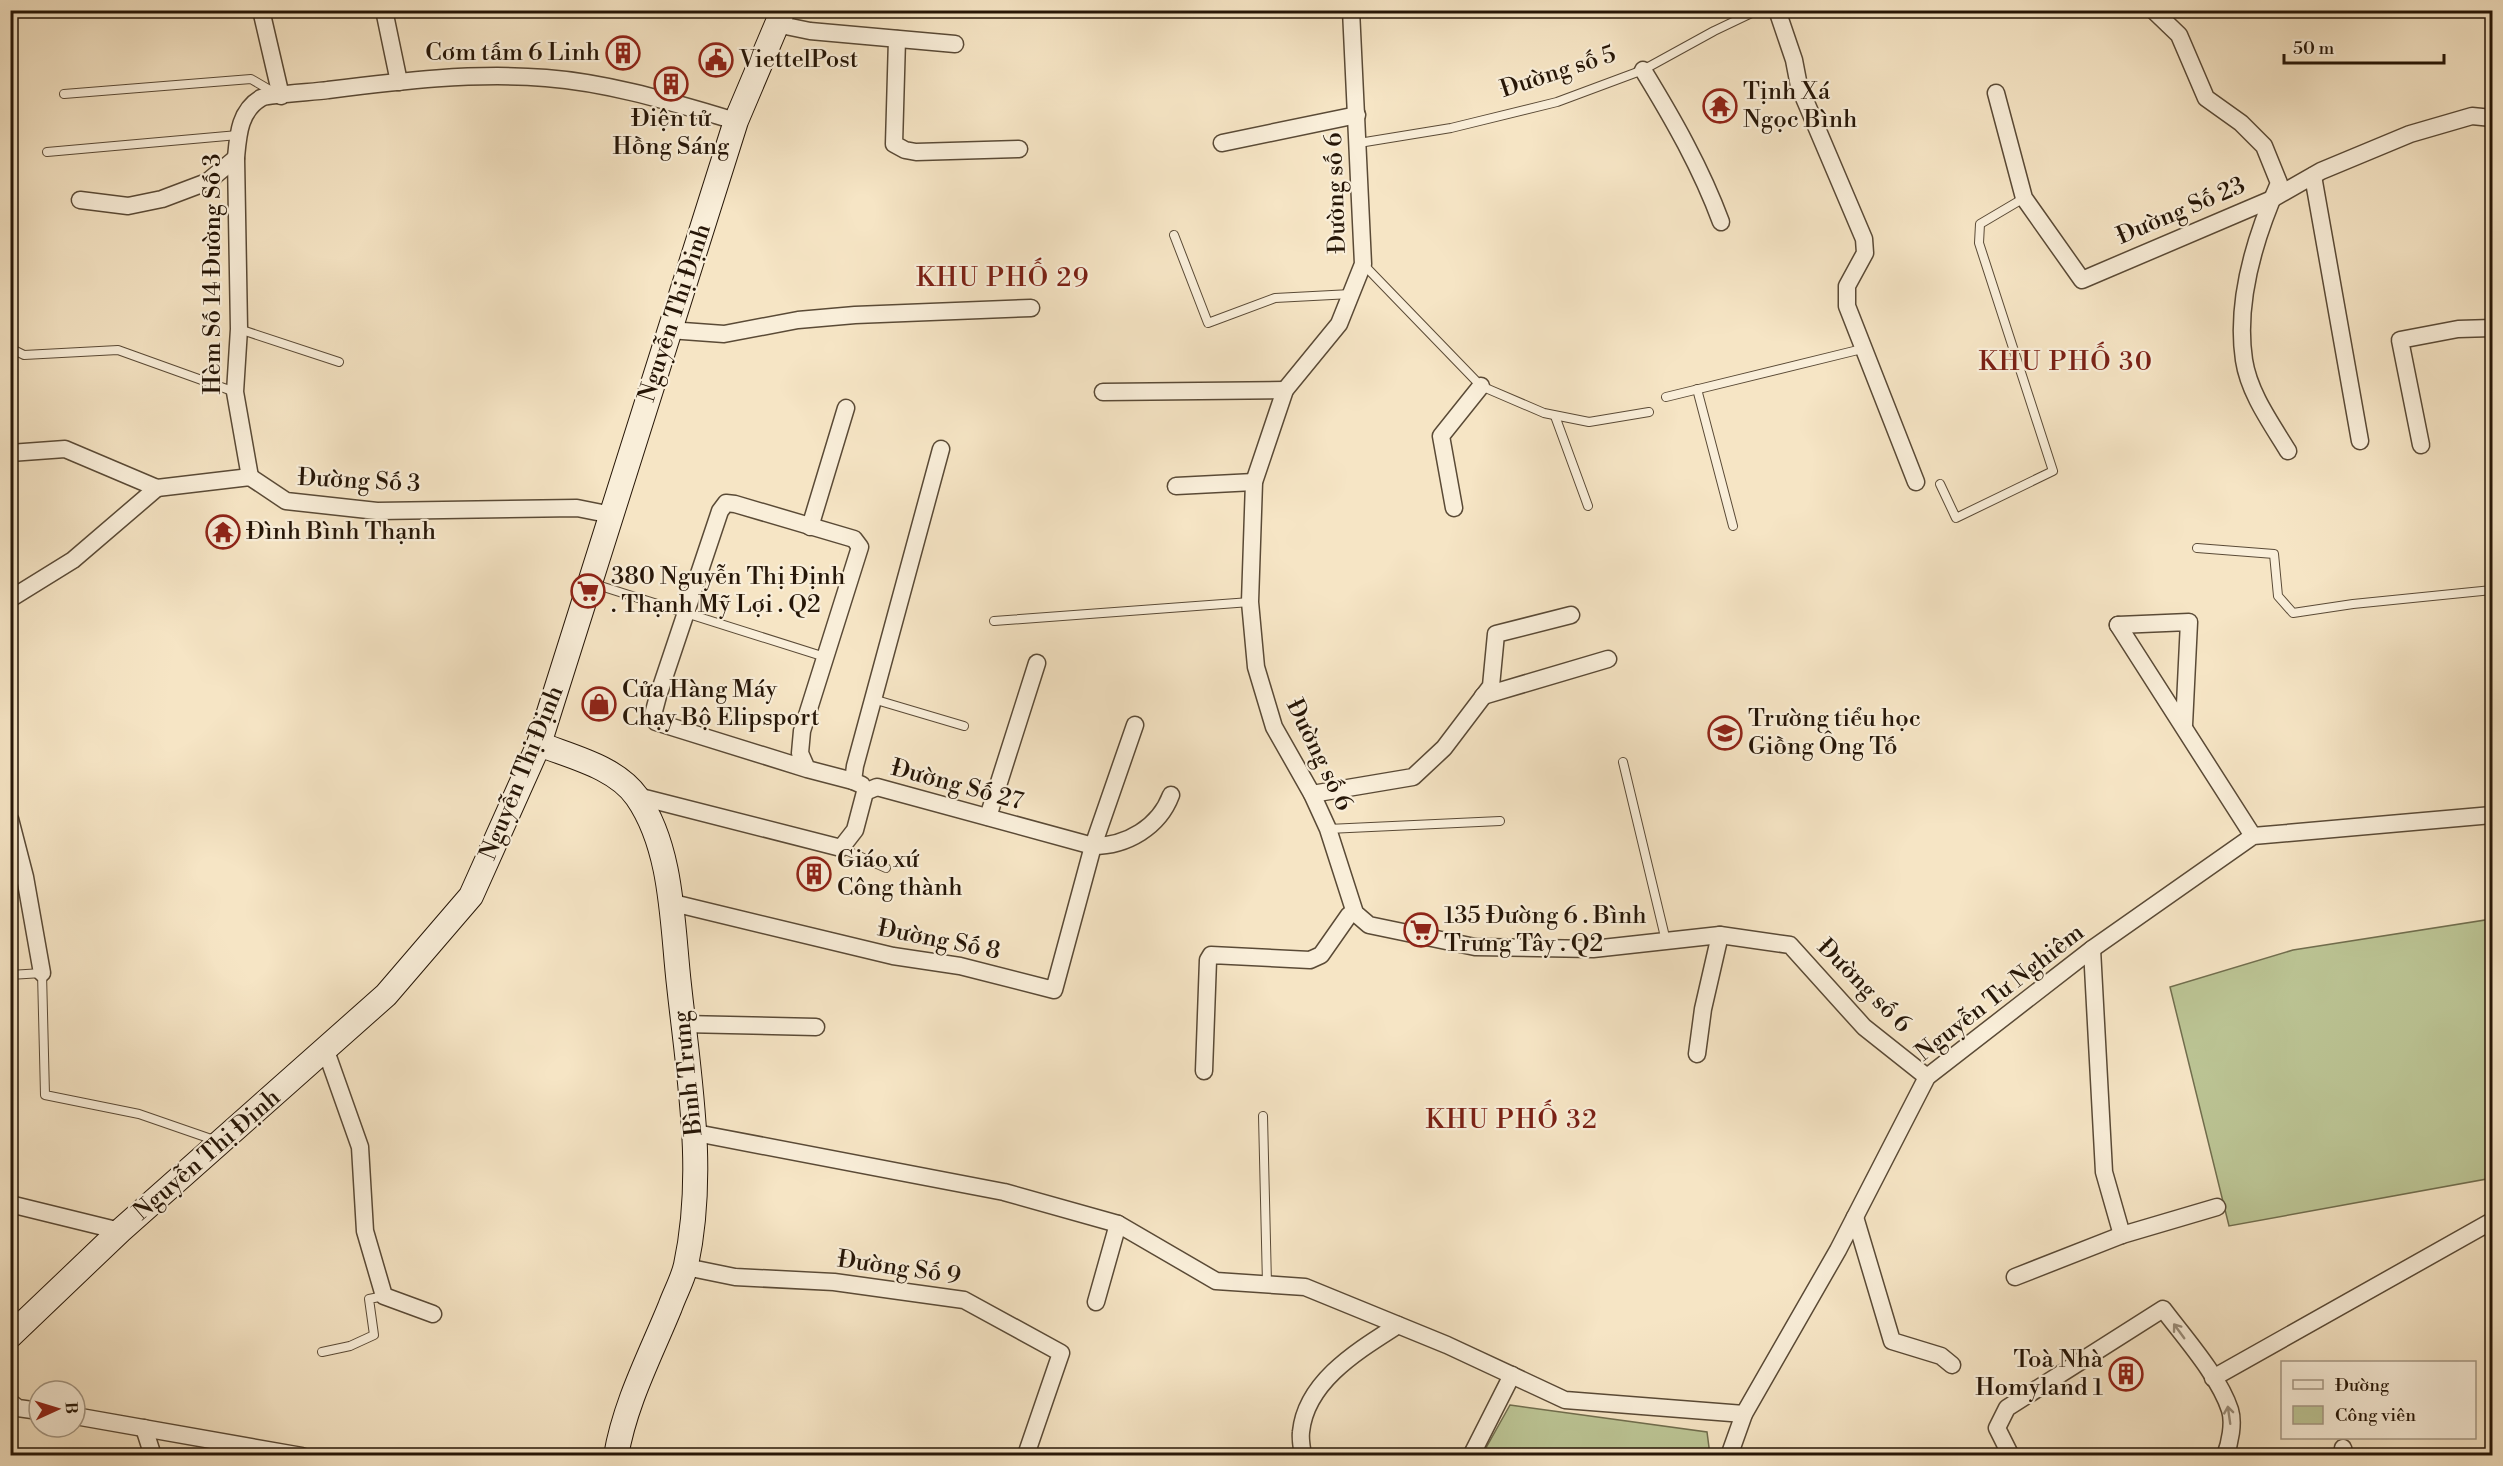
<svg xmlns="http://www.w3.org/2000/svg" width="2503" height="1466" viewBox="0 0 2503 1466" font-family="'Libre Bodoni',serif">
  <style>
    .green { fill: #bcc595; stroke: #716e4e; stroke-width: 1.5 }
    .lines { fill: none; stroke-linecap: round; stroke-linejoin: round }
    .lane-casing { stroke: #5a4a36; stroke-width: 10 }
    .street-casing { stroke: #5a4a36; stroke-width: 19 }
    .secondary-casing { stroke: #261607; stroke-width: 26 }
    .lane { stroke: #f9eed9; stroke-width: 8 }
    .street { stroke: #f9eed9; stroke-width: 16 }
    .secondary { stroke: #f9eed9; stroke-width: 24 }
    .oneway { stroke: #9a8d7a }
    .labels { text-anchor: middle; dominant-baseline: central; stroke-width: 4.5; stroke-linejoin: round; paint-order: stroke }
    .poi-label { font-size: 24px; fill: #261607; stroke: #f9eed9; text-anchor: start }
    .street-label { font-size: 24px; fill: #261607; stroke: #f9eed9 }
    .neighbourhood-label { font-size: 26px; letter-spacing: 1.5px; fill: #7a1f14; stroke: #f9eed9 }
  </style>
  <rect width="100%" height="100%" fill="#f6e5c5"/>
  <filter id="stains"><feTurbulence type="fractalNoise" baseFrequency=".00333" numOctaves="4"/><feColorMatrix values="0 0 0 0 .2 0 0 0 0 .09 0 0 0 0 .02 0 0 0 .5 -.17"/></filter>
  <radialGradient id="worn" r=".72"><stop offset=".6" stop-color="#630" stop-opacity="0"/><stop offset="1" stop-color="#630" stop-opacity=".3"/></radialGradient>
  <g class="green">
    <polygon points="2492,919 2492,1178 2229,1226 2170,987 2293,950"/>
    <polygon points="1510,1405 1707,1432 1710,1455 1482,1455"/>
  </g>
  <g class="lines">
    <defs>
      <g id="lane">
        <polyline points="64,94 251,79 275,93"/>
        <polyline points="1359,143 1451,128 1557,102 1643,70 1714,31 1758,10"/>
        <polyline points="47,152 238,135"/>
        <polyline points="1174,235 1208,323 1275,298 1351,294"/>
        <polyline points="1363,264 1481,386 1544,413 1589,422 1649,412"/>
        <polyline points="239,329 339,362"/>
        <polyline points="10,348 24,355 118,350 235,392"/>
        <polyline points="1697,389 1733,526"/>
        <polyline points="1666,397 1862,349"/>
        <polyline points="1555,416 1588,506"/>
        <polyline points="1940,484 1956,518 2053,471 1979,243 1980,224 2024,198"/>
        <polyline points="2197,548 2274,554 2278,596 2293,613 2353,604 2492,590"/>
        <polyline points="591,583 825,657"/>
        <polyline points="994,621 1250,602"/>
        <polyline points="873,699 964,726"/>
        <polyline points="1623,762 1666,941"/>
        <polyline points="1328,829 1500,821"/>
        <polyline points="841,848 886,868"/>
        <polyline points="10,975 42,973 45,1095 139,1114 217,1141"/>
        <polyline points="1263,1116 1267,1284"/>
        <polyline points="322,1352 350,1346 374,1335 369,1299 384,1296"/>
      </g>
      <g id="street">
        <polyline points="261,10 281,96"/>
        <polyline points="384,10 399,82"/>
        <polyline points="1351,10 1363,264 1339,324 1285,390 1254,482 1250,602 1256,667 1274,727 1312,794 1328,829 1355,913 1369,925 1475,947 1593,949 1720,935 1790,945 1864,1027 1927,1077"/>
        <polyline points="1777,10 1794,60 1799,86 1864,239 1865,253 1847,286 1847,306 1916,482"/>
        <path d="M2153,10l26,25 27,63 35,25 23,23 15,37c-24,54 -44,117 -35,177 5,33 27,63 44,91"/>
        <polyline points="776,24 810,31 955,44"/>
        <polyline points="897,39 894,144 905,150 916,152 1019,149"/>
        <path d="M1643,70c30,49 58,98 78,152"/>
        <polyline points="1996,93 2024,198 2082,280 2272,199 2321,171 2410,134 2472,116 2492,118"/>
        <polyline points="1222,143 1357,115"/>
        <polyline points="2313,176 2360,441"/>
        <polyline points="80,200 128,206 162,199 207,182 236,158"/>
        <polyline points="669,330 724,334 798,320 855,315 1031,308"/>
        <polyline points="1103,392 1285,390"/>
        <polyline points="2421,445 2400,340 2458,329 2492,328"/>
        <polyline points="10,453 65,449 157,488 250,477 286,501 377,511 577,508 612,515"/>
        <path d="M250,477l-15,-85 4,-63 -3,-171c2,-22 3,-47 25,-60 7,-4 55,-6 67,-8 72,-9 146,-18 218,-12 65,5 128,25 190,43"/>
        <polyline points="1176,486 1254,482"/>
        <polyline points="1454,508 1441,436 1481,386"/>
        <polyline points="810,527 846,408"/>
        <polyline points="10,599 73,560 157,488"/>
        <polyline points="2118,625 2253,836"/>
        <polyline points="2118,625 2189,622 2184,725"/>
        <polyline points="1483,696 1608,659"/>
        <polyline points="807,769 656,722 654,711 658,696 720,511 726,503 735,504 854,539 860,547 802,731 800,753 807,769 853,781"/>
        <polyline points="862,785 853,781 855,766 941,449"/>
        <polyline points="1312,794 1413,777 1444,748 1491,686 1496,634 1571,615"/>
        <path d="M637,796l204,52 14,-18 10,-38 12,-5 216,59c34,0 66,-19 78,-51"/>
        <polyline points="988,817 1037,663"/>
        <polyline points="10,819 25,877 42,973"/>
        <polyline points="669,902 893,956 960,966 1054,990 1093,846 1135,725"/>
        <polyline points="2092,949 2104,1172 2122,1235"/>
        <polyline points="683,1024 816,1027"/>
        <polyline points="326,1051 360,1147 365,1231 384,1296 433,1314"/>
        <polyline points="1697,1054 1703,1009 1720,935"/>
        <polyline points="1204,1071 1208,960 1211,955 1310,960 1321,955 1349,915 1355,913"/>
        <polyline points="696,1133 1004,1192 1118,1224 1216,1281 1305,1287 1447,1345 1565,1400 1744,1414"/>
        <polyline points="10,1204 120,1231"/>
        <polyline points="1855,1217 1892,1341 1941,1356 1952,1365"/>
        <polyline points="686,1267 735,1277 834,1282 964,1300 1061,1353 1027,1452"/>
        <polyline points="2015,1277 2122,1235 2217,1207"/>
        <polyline points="1096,1302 1118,1224"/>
        <polyline points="2213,1378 2492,1221"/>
        <polyline points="10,1402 18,1408 39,1411"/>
        <polyline points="75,1416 302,1456"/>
        <polyline points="144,1428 153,1456"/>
        <polyline points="2343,1448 2345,1456"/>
        <path d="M1303,1456c-1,-8 -3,-16 -2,-24 5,-51 58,-82 97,-107"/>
        <polyline points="1471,1456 1512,1375"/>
        <polyline points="1729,1456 1744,1414 1838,1250 1927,1077 2092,949 2253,836 2492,815"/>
        <path d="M2011,1456l-14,-28 10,-20 156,-99c21,28 56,67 67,101 4,13 0,33 -5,46"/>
      </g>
      <g id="secondary">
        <path d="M539,744c33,13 77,23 98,53 36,52 35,127 42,188 10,93 27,187 7,280 -3,14 -11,28 -16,42 -20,49 -45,96 -54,149"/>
        <polyline points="10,1336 120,1231 386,995 471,896 539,744 736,121 783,10"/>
      </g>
    </defs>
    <use href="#lane" class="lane-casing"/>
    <use href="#street" class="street-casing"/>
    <use href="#secondary" class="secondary-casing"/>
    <use href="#lane" class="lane"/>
    <use href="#street" class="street"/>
    <use href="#secondary" class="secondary"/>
  </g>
  <defs><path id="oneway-shaft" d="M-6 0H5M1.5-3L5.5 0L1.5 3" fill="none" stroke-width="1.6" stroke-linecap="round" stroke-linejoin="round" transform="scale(1.5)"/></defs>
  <g class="oneway">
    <use href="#oneway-shaft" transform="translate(2179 1331) rotate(-126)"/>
    <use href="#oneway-shaft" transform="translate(2229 1415) rotate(-98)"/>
  </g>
  <defs>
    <symbol id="building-ring" viewBox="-11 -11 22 22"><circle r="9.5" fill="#f9eed9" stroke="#8f2418" stroke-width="1.5"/><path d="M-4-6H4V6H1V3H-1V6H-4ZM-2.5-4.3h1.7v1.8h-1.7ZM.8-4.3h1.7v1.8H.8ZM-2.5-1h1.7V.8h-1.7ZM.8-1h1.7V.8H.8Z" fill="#8f2418"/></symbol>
    <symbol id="civic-ring" viewBox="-11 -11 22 22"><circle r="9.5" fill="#f9eed9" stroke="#8f2418" stroke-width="1.5"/><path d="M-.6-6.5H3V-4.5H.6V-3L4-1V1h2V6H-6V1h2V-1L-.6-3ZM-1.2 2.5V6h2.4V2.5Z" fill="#8f2418"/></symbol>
    <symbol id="temple-ring" viewBox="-11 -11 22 22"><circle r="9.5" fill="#f9eed9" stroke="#8f2418" stroke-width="1.5"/><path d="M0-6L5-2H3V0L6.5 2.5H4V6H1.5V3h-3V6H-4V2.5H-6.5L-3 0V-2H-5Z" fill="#8f2418"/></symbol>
    <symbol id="supermarket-ring" viewBox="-11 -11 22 22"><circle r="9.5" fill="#f9eed9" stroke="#8f2418" stroke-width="1.5"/><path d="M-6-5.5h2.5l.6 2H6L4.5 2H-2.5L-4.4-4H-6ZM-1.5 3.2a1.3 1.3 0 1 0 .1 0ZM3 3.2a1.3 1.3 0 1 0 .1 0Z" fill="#8f2418"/></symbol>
    <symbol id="shop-ring" viewBox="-11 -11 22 22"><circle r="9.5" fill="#f9eed9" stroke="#8f2418" stroke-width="1.5"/><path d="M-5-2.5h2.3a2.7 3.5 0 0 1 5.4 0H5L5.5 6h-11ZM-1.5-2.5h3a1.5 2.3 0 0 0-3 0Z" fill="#8f2418"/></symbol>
    <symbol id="school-ring" viewBox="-11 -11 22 22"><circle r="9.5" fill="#f9eed9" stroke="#8f2418" stroke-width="1.5"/><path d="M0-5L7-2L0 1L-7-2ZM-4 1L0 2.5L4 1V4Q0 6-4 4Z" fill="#8f2418"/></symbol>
  </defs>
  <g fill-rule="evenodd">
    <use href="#building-ring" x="604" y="34" width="38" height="38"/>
    <use href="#civic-ring" x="697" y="41" width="38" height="38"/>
    <use href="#building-ring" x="652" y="65" width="38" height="38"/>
    <use href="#temple-ring" x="1701" y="87" width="38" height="38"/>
    <use href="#temple-ring" x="204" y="513" width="38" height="38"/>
    <use href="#supermarket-ring" x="569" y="572" width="38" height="38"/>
    <use href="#shop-ring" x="580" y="685" width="38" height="38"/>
    <use href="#school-ring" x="1706" y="714" width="38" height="38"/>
    <use href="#building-ring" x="795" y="855" width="38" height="38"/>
    <use href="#supermarket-ring" x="1402" y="911" width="38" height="38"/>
    <use href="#building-ring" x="2107" y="1355" width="38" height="38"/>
  </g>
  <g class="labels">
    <g class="poi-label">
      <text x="600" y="53" text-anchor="end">Cơm tấm 6 Linh</text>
      <text x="739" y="60">ViettelPost</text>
      <text x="1743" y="92">Tịnh Xá<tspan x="1743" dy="28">Ngọc Bình</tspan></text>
      <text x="671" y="119" text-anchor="middle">Điện tử<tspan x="671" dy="28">Hồng Sáng</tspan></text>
      <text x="246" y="532">Đình Bình Thạnh</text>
      <text x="611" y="577">380 Nguyễn Thị Định<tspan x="611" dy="28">. Thạnh Mỹ Lợi . Q2</tspan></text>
      <text x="622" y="690">Cửa Hàng Máy<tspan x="622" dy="28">Chạy Bộ Elipsport</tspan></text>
      <text x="1748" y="719">Trường tiểu học<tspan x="1748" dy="28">Giồng Ông Tố</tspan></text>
      <text x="837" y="860">Giáo xứ<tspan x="837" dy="28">Công thành</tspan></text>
      <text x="1444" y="916">135 Đường 6 . Bình<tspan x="1444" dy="28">Trưng Tây . Q2</tspan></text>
      <text x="2103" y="1360" text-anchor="end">Toà Nhà<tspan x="2103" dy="28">Homyland 1</tspan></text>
    </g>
    <g class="street-label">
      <text transform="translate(1558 72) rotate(-18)">Đường số 5</text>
      <text transform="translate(1336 193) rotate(-92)">Đường số 6</text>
      <text transform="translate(2181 211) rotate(-23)">Đường Số 23</text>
      <text transform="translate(213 274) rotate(-90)">Hèm Số 14 Đường Số 3</text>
      <text transform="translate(675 313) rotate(-72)">Nguyễn Thị Định</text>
      <text transform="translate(359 481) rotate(3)">Đường Số 3</text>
      <text transform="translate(1319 755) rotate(64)">Đường số 6</text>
      <text transform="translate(522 773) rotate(-68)">Nguyễn Thị Định</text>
      <text transform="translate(957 785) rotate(15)">Đường Số 27</text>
      <text transform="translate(939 940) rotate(11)">Đường Số 8</text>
      <text transform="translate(1864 986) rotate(45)">Đường số 6</text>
      <text transform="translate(2000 993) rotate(-38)">Nguyễn Tư Nghiêm</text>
      <text transform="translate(688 1073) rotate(-96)">Bình Trưng</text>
      <text transform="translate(207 1155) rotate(-41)">Nguyễn Thị Định</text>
      <text transform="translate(899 1268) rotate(8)">Đường Số 9</text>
    </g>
    <g class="neighbourhood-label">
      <text x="1003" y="278">KHU PHỐ 29</text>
      <text x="2066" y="362">KHU PHỐ 30</text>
      <text x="1512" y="1120">KHU PHỐ 32</text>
    </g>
  </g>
  <rect width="2503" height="1466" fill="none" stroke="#f6e5c5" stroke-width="36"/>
  <rect x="12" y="12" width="2479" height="1442" fill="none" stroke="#261607" stroke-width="3"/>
  <rect x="18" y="18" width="2467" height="1430" fill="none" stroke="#261607" stroke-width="1.5"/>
  <rect x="2281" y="1361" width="195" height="78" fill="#f9eed9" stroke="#a59885" stroke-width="1.5"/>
  <rect x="2293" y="1380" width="30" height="9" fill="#f9eed9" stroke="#a59885" stroke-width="1.5"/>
  <text x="2335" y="1391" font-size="18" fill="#261607">Đường</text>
  <rect x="2293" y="1406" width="30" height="18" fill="#bcc595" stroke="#a59885" stroke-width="1.5"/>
  <text x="2335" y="1421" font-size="18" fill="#261607">Công viên</text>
  <g transform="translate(57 1409) rotate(86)"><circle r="28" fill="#f9eed9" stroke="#a59885" stroke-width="1.5"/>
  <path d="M0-4.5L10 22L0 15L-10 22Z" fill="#8f2418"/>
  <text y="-9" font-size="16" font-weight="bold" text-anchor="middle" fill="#261607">B</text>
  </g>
  <path d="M2284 54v9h160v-9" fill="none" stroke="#261607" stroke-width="3"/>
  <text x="2293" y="54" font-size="18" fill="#261607" stroke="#f9eed9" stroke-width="4.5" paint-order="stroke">50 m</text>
  <rect width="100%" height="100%" filter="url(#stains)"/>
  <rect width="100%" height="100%" fill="url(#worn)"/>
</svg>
